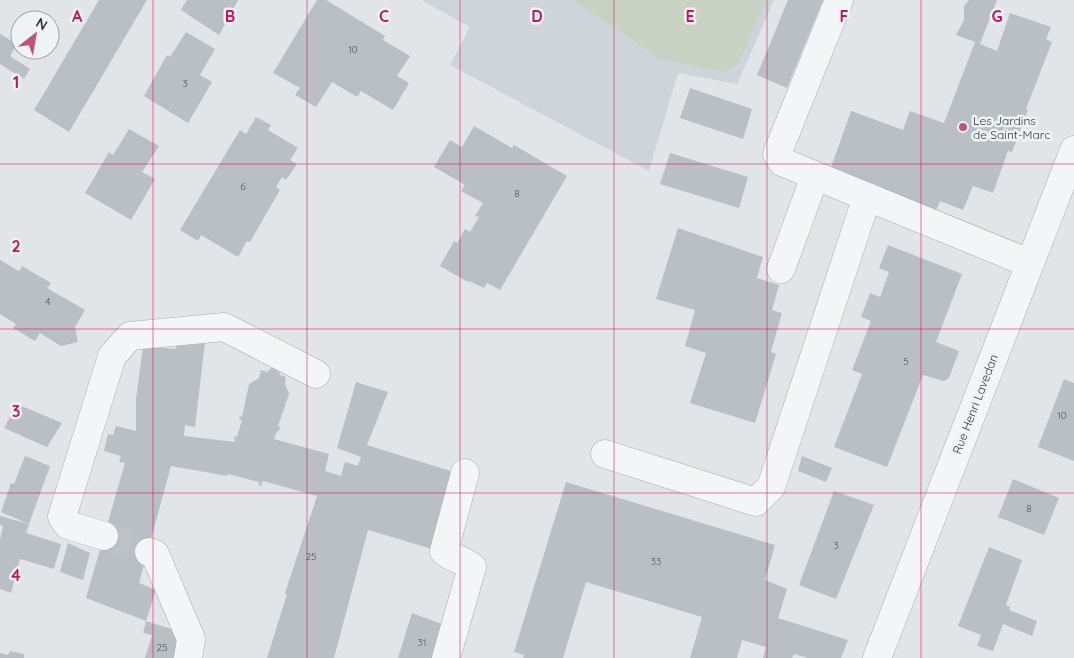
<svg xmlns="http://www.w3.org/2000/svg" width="1074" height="658" viewBox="0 0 1074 658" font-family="Quicksand,sans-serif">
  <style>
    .built { fill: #cfd4da }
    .green { fill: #c9d1c3 }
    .building { fill: #b9bfc4 }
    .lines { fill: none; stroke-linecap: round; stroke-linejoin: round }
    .minor-tunnel { stroke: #bdc2c6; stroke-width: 28; stroke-dasharray: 28 14; stroke-linecap: butt }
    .minor-casing { stroke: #a7adb2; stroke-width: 29 }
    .minor { stroke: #f3f5f7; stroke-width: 28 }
    .grid { fill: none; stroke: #c2185b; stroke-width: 1; stroke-opacity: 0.55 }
    .poi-dot { fill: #be5576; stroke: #f0f3f6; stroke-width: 2 }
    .labels { text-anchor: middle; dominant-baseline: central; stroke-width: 5; stroke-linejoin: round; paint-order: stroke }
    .number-label { font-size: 10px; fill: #4e5860 }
    .poi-label { font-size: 12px; fill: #2b353e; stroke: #f0f3f6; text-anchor: start }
    .street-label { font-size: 12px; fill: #2b353e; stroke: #f0f3f6 }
    .grid-label { font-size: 16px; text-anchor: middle; font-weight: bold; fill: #c2185b; stroke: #f0f3f6; stroke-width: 5; stroke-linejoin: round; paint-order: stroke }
  </style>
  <rect width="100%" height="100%" fill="#e1e5e8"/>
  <polygon class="built" points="421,0 774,0 737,84 678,73 649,171 450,65 470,27"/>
  <polygon class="green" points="574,0 766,0 739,62 725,72 660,59"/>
  <g class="building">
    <polygon points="99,0 147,0 69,132 34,110"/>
    <polygon points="187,0 238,0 219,35 181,10"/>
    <polygon points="317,0 326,0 385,36 383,40 410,56 397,76 409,83 393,110 361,91 357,97 332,82 316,107 295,95 300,88 273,73"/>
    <polygon points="788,0 823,0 787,88 757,75"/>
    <polygon points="969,0 997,0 980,44 997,51 1010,13 1051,27 1046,39 1052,42 1026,109 1028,110 1012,152 1008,151 993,193 973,186 963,210 940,201 936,210 829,173 851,111 903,130 910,111 944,123 975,42 956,35 964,20 964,6"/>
    <polygon points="186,32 215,49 200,75 212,82 188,123 144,96 167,55 170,57"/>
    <polygon points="0,34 17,44 10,56 30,69 24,79 0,64"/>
    <polygon points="690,88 752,109 743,139 680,118"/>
    <polygon points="256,117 271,125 268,130 298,148 290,160 297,164 286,180 282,177 276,187 280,190 250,242 247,241 238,257 201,235 198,241 180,230 240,130 246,134"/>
    <polygon points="474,126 512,148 514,145 567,176 500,290 487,283 484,288 469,281 468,282 440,266 454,241 457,243 465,229 470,232 479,217 475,216 483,203 461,191 465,185 434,167 450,140 462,147"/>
    <polygon points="129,129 159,146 142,172 155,179 131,220 85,193 109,152 113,155"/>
    <polygon points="670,153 748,177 739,208 660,184"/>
    <polygon points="678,228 763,257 757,278 779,285 772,310 782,313 771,352 776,354 755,423 690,403 706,353 685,346 695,310 656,299"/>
    <polygon points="888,245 962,274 936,342 959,351 949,378 944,381 923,375 887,467 834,447 862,374 852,370 871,321 861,317 870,293 880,297 889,272 879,268"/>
    <polygon points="0,260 19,271 22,266 51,283 47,288 85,310 75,327 78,342 61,346 40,333 35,341 13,328 16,324 0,314"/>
    <polygon points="176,339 205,342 195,427 185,425 184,436 235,442 234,436 237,437 242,420 239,419 240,416 242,417 249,384 259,378 261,370 267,372 272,367 279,369 280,375 286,377 285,384 289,394 278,426 280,427 279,431 277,431 274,439 329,454 325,471 341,476 345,462 358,466 361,457 337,448 356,382 388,392 367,445 457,473 432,549 368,530 334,658 267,658 287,594 285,593 317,496 263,481 261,486 258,485 259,482 228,474 227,476 171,466 139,583 156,590 146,621 86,598 125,463 119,462 121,456 104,451 108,434 113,435 116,426 136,431 136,399 143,346 176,349"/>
    <polygon points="1064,379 1074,383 1074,461 1038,447"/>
    <polygon points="17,404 62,423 47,447 4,428"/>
    <polygon points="25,456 50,466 29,524 1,512 11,483 14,484"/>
    <polygon points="802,456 832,468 826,482 798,471"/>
    <polygon points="1013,479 1059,498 1044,535 998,517"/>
    <polygon points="566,482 775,545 765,580 787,589 778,618 848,640 841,658 808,658 794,654 792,658 763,658 766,647 742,640 737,658 690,658 702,617 586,582 563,658 523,658 524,655 514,652"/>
    <polygon points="834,491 874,505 836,599 799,585"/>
    <polygon points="0,516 29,524 26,533 61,544 54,569 20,559 11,593 0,589 0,540 3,526 0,525"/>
    <polygon points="68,543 90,553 83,580 60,572"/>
    <polygon points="989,547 1022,560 1006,605 1010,607 1009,610 1037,621 1032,636 1003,624 993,651 977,646 981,635 958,626"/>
    <polygon points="412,613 445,625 437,658 398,658"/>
    <polygon points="146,621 181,632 173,658 145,658 152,635 143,633"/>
    <polygon points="10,651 24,654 24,658 0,658 0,653 8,655"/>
  </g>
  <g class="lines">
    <polyline class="minor-tunnel" points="104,536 149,552"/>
    <defs>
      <g id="minor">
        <polyline points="839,0 777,154 782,162 1029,263"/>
        <polyline points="781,269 815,176"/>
        <polyline points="605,454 756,502 771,487 867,197"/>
        <polyline points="104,536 68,525 62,517 112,356 130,336 224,327 316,374"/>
        <polyline points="149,552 155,554 191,639 188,658"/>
        <path d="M446,658l26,-91c-9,-8 -20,-8 -28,-16l21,-78"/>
        <polyline points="877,658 1074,150"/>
      </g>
    </defs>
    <use href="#minor" class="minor-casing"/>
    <use href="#minor" class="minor"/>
  </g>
  <path class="grid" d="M153,0v658M307,0v658M460,0v658M614,0v658M767,0v658M921,0v658M0,164h1074M0,329h1074M0,493h1074"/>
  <circle class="poi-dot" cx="963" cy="127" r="5"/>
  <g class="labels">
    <g class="number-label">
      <text x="353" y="49">10</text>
      <text x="185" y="83">3</text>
      <text x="243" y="186">6</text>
      <text x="517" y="193">8</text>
      <text x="48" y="301">4</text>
      <text x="906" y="361">5</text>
      <text x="1062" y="415">10</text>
      <text x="1029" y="508">8</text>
      <text x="836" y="545">3</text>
      <text x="311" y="556">25</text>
      <text x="656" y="561">33</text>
      <text x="422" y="642">31</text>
      <text x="162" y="647">25</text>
    </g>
    <g class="poi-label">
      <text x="973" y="120">Les Jardins<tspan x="973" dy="14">de Saint-Marc</tspan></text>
    </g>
    <g class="street-label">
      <text transform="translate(975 404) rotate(-69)">Rue Henri Lavedan</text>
    </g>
  </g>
  <g class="grid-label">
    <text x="77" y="22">A</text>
    <text x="230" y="22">B</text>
    <text x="384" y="22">C</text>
    <text x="537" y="22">D</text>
    <text x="690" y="22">E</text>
    <text x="844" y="22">F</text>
    <text x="997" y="22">G</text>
    <text x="16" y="88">1</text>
    <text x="16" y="252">2</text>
    <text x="16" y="417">3</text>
    <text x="16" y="581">4</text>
  </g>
  <g transform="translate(35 35) rotate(31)"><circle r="24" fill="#f0f3f6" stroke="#a1a7ac"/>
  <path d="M0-4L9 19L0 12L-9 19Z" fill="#be5576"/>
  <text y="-8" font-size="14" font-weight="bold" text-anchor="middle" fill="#2b353e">N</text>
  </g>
</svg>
